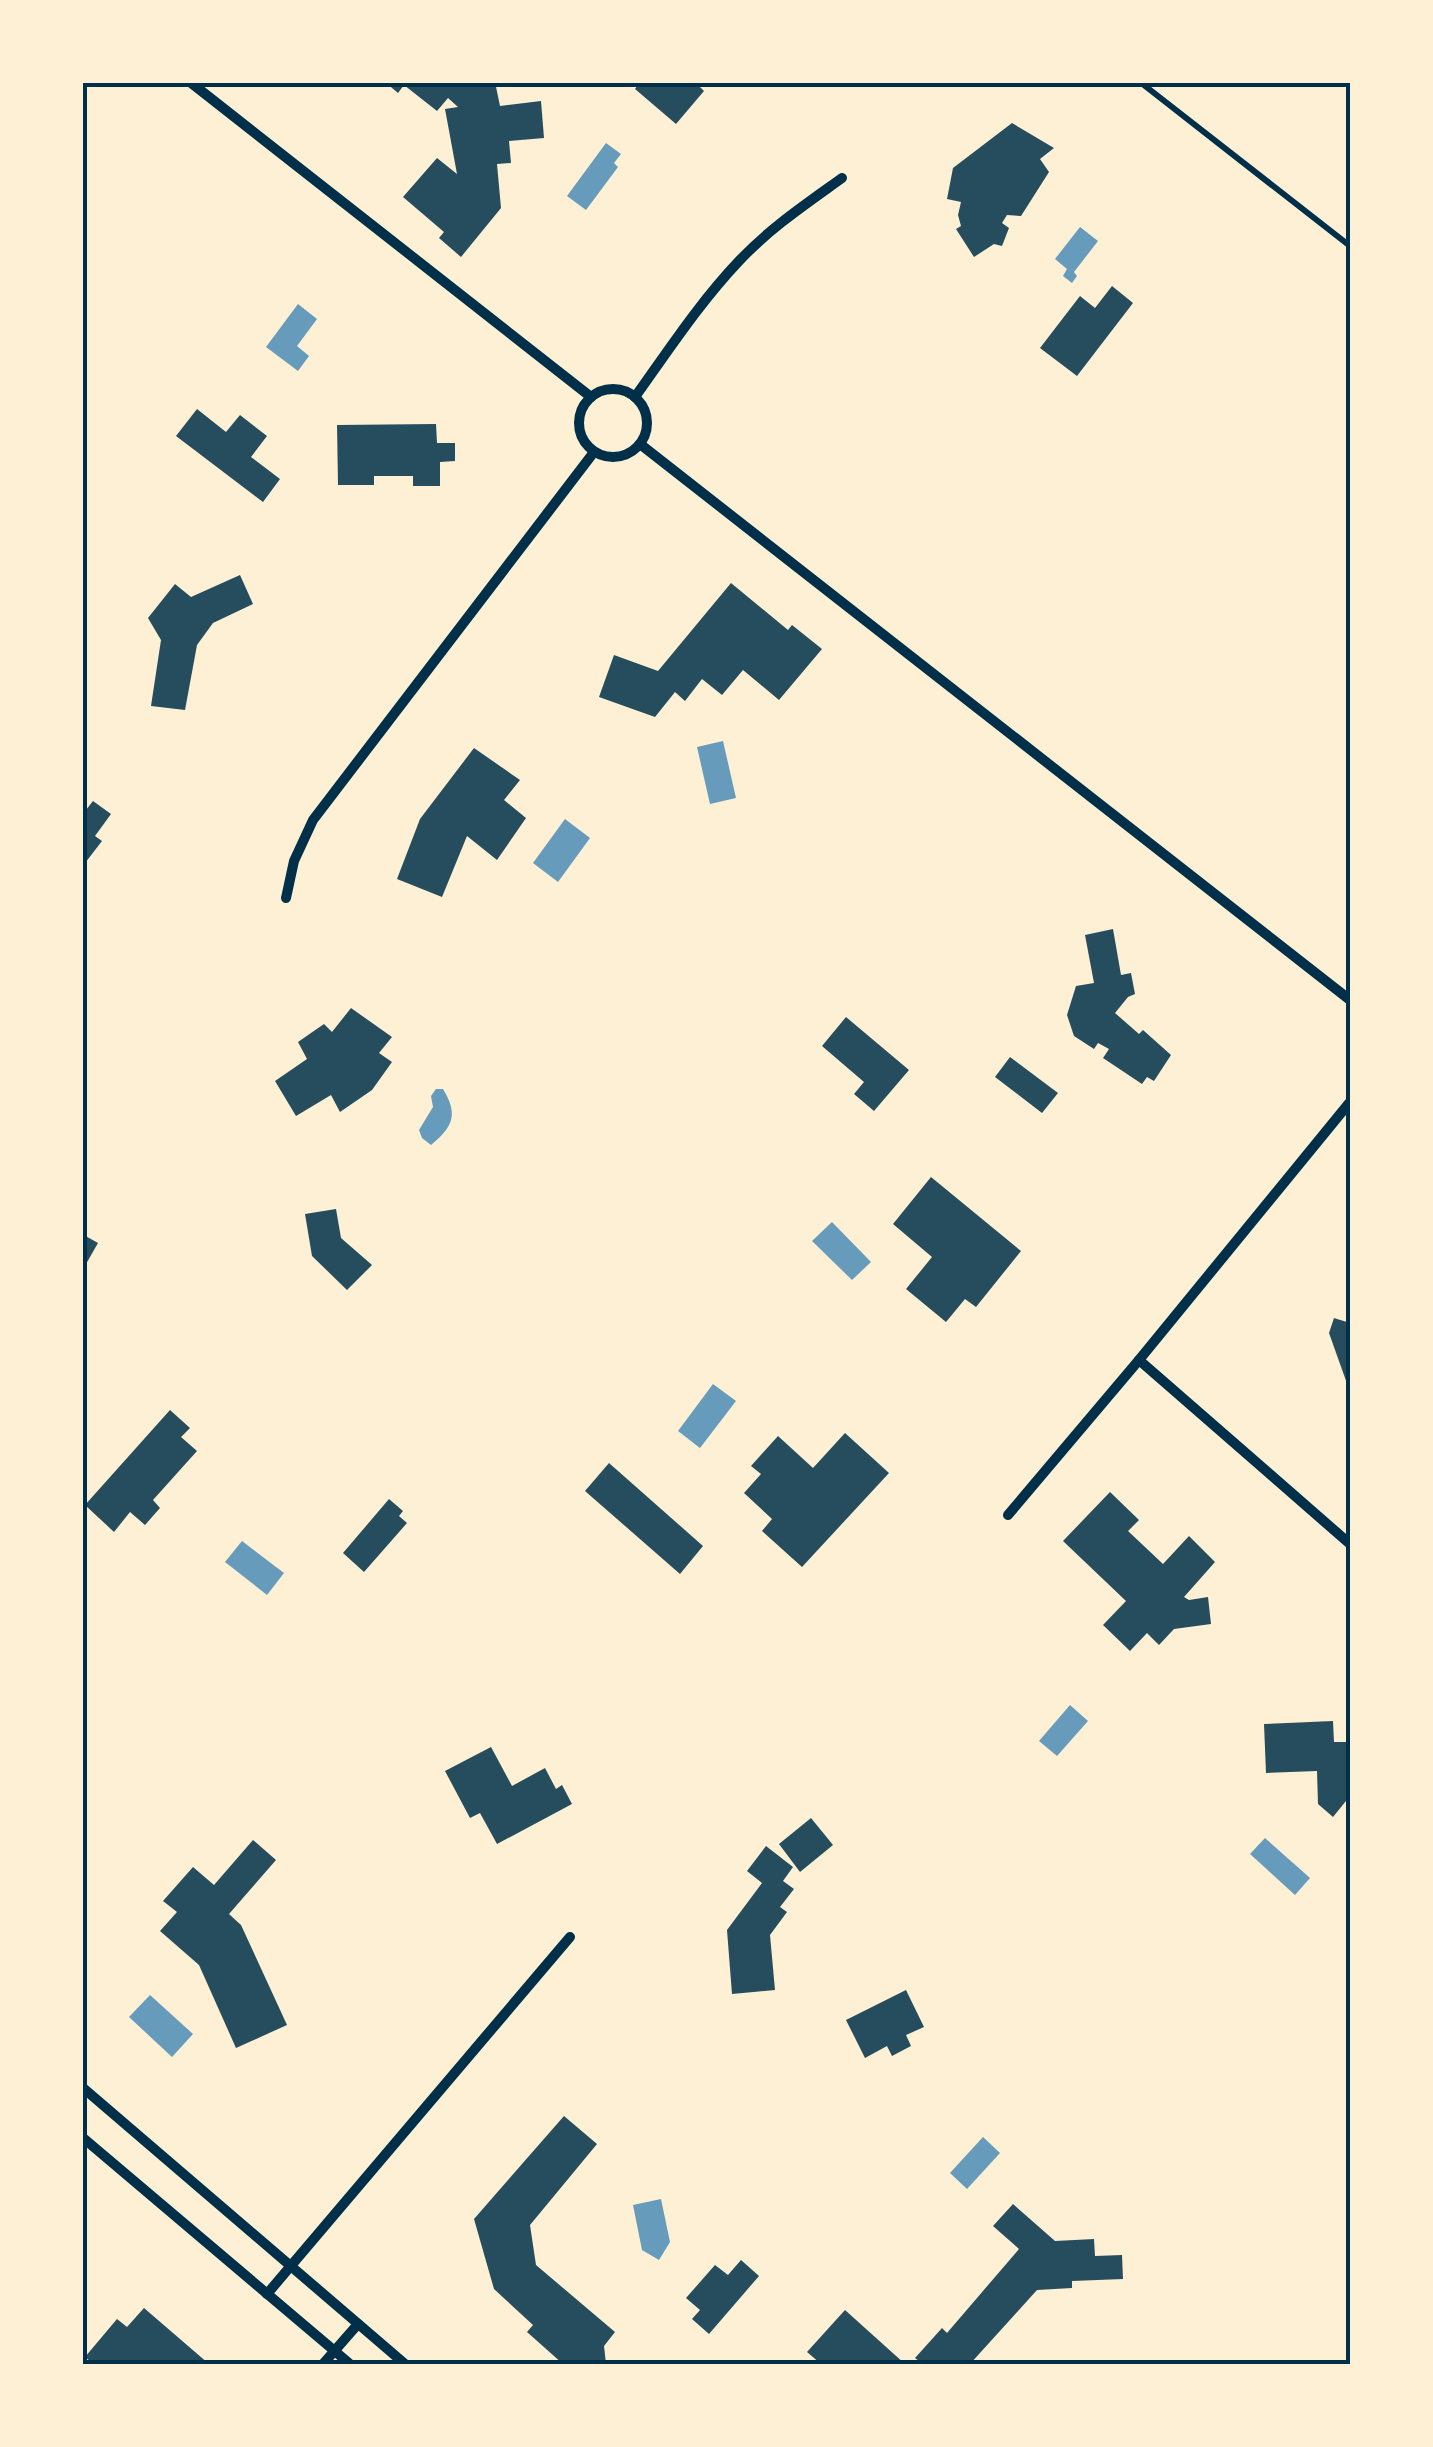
<svg xmlns="http://www.w3.org/2000/svg" width="1433" height="2447" viewBox="0 0 1433 2447" font-family="'DM Sans',sans-serif">
  <style>
    .water { fill: #669bbc }
    .building { fill: #264d5e }
    .lines { fill: none; stroke-linecap: round; stroke-linejoin: round }
    .path { stroke: #003049; stroke-width: 6 }
    .minor { stroke: #003049; stroke-width: 10 }
    .neatline { fill: none; stroke: #003049; stroke-width: 4 }
  </style>
  <rect width="100%" height="100%" fill="#fdf0d5"/>
  <g class="water">
    <polygon points="606,143 621,154 614,163 618,167 586,210 567,196"/>
    <polygon points="1080,227 1098,241 1074,272 1077,276 1072,283 1063,276 1067,269 1055,259"/>
    <polygon points="298,304 317,319 297,346 309,356 298,371 266,347"/>
    <polygon points="723,741 736,798 710,804 697,747"/>
    <polygon points="565,819 590,838 558,882 533,863"/>
    <path d="M436,1089h7c15,25 11,37 -12,56l-9,-7 -3,-8 14,-23 -2,-11z"/>
    <polygon points="832,1222 871,1262 852,1280 812,1241"/>
    <polygon points="713,1384 736,1401 700,1448 678,1431"/>
    <polygon points="242,1541 284,1573 267,1595 225,1562"/>
    <polygon points="1070,1705 1088,1721 1057,1756 1039,1741"/>
    <polygon points="1265,1838 1310,1878 1295,1895 1250,1854"/>
    <polygon points="150,1995 193,2034 172,2057 129,2017"/>
    <polygon points="983,2137 1000,2153 967,2189 950,2173"/>
    <polygon points="661,2199 670,2242 659,2260 642,2250 633,2205"/>
  </g>
  <g class="building">
    <polygon points="385,82 495,82 500,106 541,101 544,138 509,141 511,163 497,164 501,208 461,257 439,238 444,232 403,197 437,158 457,174 445,109 458,107 448,98 437,111 404,85 398,93"/>
    <polygon points="640,82 695,82 704,91 676,124 635,89"/>
    <polygon points="1012,123 1054,148 1040,159 1049,172 1021,216 1007,215 1002,223 1009,228 1002,246 994,244 974,257 956,229 961,226 958,215 961,202 947,199 953,168"/>
    <polygon points="1112,286 1133,303 1077,376 1040,348 1080,296 1095,308"/>
    <polygon points="197,409 226,432 240,415 267,436 251,457 280,479 263,502 176,436"/>
    <polygon points="436,424 437,443 455,443 455,461 440,462 440,486 413,486 413,476 374,476 374,485 338,485 337,425"/>
    <polygon points="240,575 253,604 213,623 197,645 185,710 151,706 161,640 148,618 175,584 191,597"/>
    <polygon points="731,583 788,630 792,625 822,649 779,700 743,670 722,695 702,679 685,701 675,692 655,717 599,697 614,655 658,671"/>
    <polygon points="474,748 520,780 504,800 526,818 497,860 467,836 442,897 397,879 420,819"/>
    <polygon points="93,801 111,814 95,836 102,841 82,867 82,815"/>
    <polygon points="1113,929 1121,975 1131,973 1135,994 1128,997 1115,1013 1139,1034 1143,1030 1171,1055 1154,1081 1147,1077 1142,1084 1103,1058 1109,1049 1098,1043 1094,1049 1074,1036 1067,1015 1076,986 1094,983 1085,935"/>
    <polygon points="351,1008 392,1037 379,1053 392,1062 372,1090 340,1112 331,1095 296,1116 275,1081 307,1059 298,1042 324,1024 332,1032"/>
    <polygon points="846,1017 909,1070 874,1111 854,1094 864,1082 822,1046"/>
    <polygon points="1010,1057 1058,1093 1042,1113 995,1077"/>
    <polygon points="931,1177 1021,1251 976,1307 965,1299 946,1322 906,1289 932,1257 893,1224"/>
    <polygon points="336,1209 341,1238 372,1265 347,1290 312,1256 305,1214"/>
    <polygon points="82,1234 98,1243 82,1271"/>
    <polygon points="1334,1318 1350,1323 1350,1392 1329,1333"/>
    <polygon points="170,1410 190,1428 181,1437 197,1451 153,1500 160,1508 145,1525 130,1512 114,1532 85,1505"/>
    <polygon points="845,1433 889,1473 802,1567 762,1531 772,1519 744,1493 761,1474 751,1466 778,1436 813,1468"/>
    <polygon points="609,1463 703,1546 680,1574 585,1491"/>
    <polygon points="1110,1492 1139,1520 1128,1531 1163,1564 1189,1536 1215,1562 1184,1597 1189,1600 1208,1597 1211,1624 1174,1629 1159,1645 1147,1633 1130,1651 1103,1625 1126,1601 1063,1541"/>
    <polygon points="389,1499 403,1511 399,1516 407,1523 364,1572 343,1553"/>
    <polygon points="1333,1721 1334,1742 1350,1742 1350,1796 1333,1817 1318,1804 1317,1771 1266,1773 1264,1724"/>
    <polygon points="491,1747 512,1786 545,1768 556,1789 562,1785 572,1804 497,1844 480,1813 470,1818 445,1771"/>
    <polygon points="811,1818 833,1845 800,1872 779,1844"/>
    <polygon points="253,1840 276,1860 229,1914 241,1925 287,2025 236,2048 199,1965 160,1931 177,1912 163,1901 193,1867 214,1885"/>
    <polygon points="766,1846 793,1867 783,1881 794,1889 780,1907 787,1912 770,1935 775,1990 732,1994 727,1930 762,1883 747,1871"/>
    <polygon points="906,1990 924,2027 906,2035 911,2046 892,2056 887,2046 865,2058 846,2020"/>
    <polygon points="564,2116 597,2144 530,2225 536,2265 615,2332 604,2346 606,2364 563,2364 527,2332 533,2325 494,2289 474,2219"/>
    <polygon points="1013,2204 1055,2241 1094,2239 1095,2256 1122,2255 1123,2279 1072,2281 1072,2288 1037,2290 970,2364 923,2364 915,2358 942,2328 947,2333 1019,2249 993,2226"/>
    <polygon points="741,2260 759,2276 709,2334 692,2319 700,2310 686,2298 715,2265 728,2275"/>
    <polygon points="144,2308 209,2364 139,2364 135,2361 131,2364 89,2364 91,2362 85,2357 117,2319 127,2327"/>
    <polygon points="845,2310 905,2364 821,2364 807,2352"/>
  </g>
  <g class="lines">
    <polyline class="path" points="1140,82 1350,246"/>
    <g class="minor">
      <polyline points="190,82 591,397"/>
      <circle cx="613" cy="423" r="34"/>
      <path d="M635,397c33,-46 65,-95 104,-136 31,-33 67,-57 103,-83"/>
      <polyline points="640,444 1350,1000"/>
      <polyline points="286,898 294,861 313,820 594,452"/>
      <polyline points="1139,1360 1350,1544"/>
      <polyline points="1008,1515 1139,1360 1350,1102"/>
      <polyline points="82,2087 405,2364"/>
      <polyline points="82,2137 350,2364"/>
      <polyline points="267,2294 570,1937"/>
      <polyline points="323,2364 358,2324"/>
    </g>
  </g>
  <rect width="1433" height="2447" fill="none" stroke="#fdf0d5" stroke-width="170"/>
  <rect x="85" y="85" width="1263" height="2277" class="neatline"/>
</svg>
